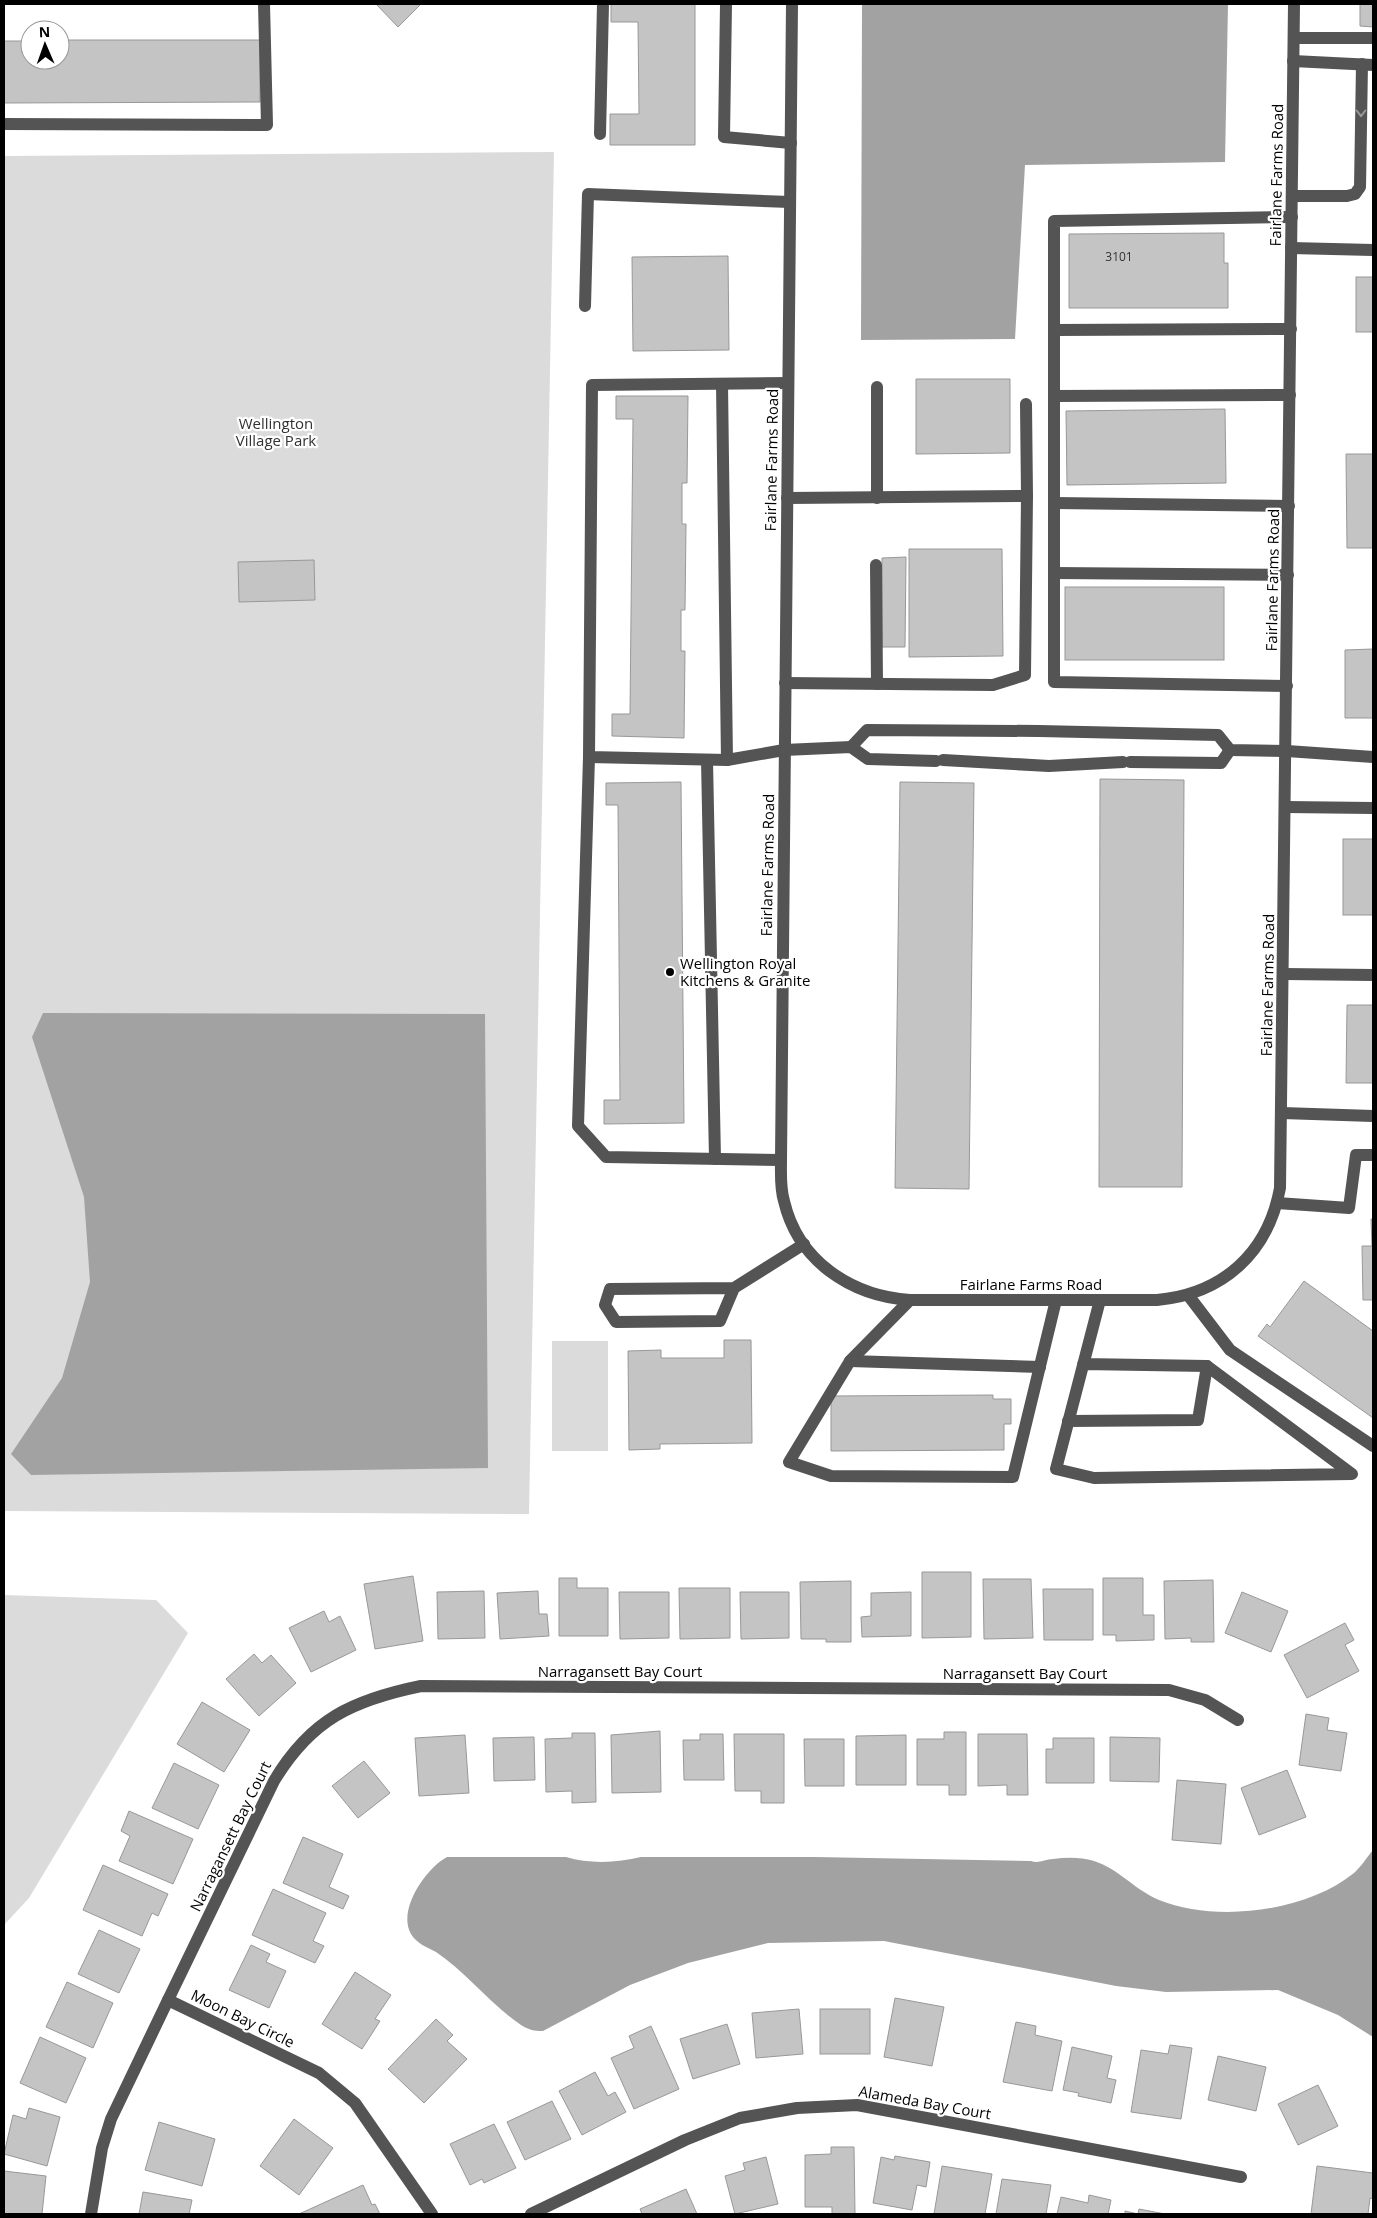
<svg xmlns="http://www.w3.org/2000/svg" width="1377" height="2218" viewBox="0 0 1377 2218" font-family="'Open Sans',sans-serif">
  <style>
    .green { fill: #dbdbdb }
    .water { fill: #a2a2a2 }
    .building { fill: #c4c4c4; stroke: #989898 }
    .lines { fill: none; stroke-linecap: round; stroke-linejoin: round }
    .minor { stroke: #545454; stroke-width: 12 }
    .oneway { stroke: #989898 }
    .poi-dot { fill: #000; stroke: #fff; stroke-width: 2 }
    .labels { text-anchor: middle; dominant-baseline: central; stroke-width: 4.5; stroke-linejoin: round; paint-order: stroke }
    .number-label { font-size: 12px; fill: #313131 }
    .street-label { font-size: 15px; fill: #000; stroke: #fff }
    .park-label { font-size: 15px; fill: #323232; stroke: #fff }
    .poi-label { font-size: 15px; fill: #000; stroke: #fff; text-anchor: start }
  </style>
  <rect width="100%" height="100%" fill="#fff"/>
  <g class="green">
    <polygon points="554,152 529,1514 4,1511 4,156"/>
    <rect x="552" y="1341" width="56" height="110"/>
    <polygon points="4,1595 156,1600 188,1633 29,1898 4,1925"/>
  </g>
  <g class="water">
    <polygon points="862,4 1228,4 1225,162 1025,165 1015,339 861,340"/>
    <polygon points="43,1013 485,1014 488,1468 31,1475 11,1454 62,1378 90,1282 84,1197 32,1037"/>
    <path d="M1373,1850v187l-35,-22 -60,-25 -112,2 -50,-6 -232,-45 -116,2 -80,20 -58,22 -87,46c-9,0 -14,-1 -22,-6 -31,-21 -54,-52 -85,-73 -9,-5 -19,-8 -25,-18 -14,-24 15,-66 36,-77h119c23,7 51,6 75,0h174l216,4c8,3 14,-2 22,-2 14,-2 28,-2 41,2 25,8 41,29 65,39 57,23 147,12 195,-27 7,-6 13,-16 19,-23z"/>
  </g>
  <g class="building">
    <polygon points="376,4 421,4 398,27"/>
    <polygon points="611,4 695,4 695,145 610,145 610,114 639,114 638,22 611,22"/>
    <polygon points="1360,4 1373,4 1373,27 1360,26"/>
    <polygon points="60,40 260,40 260,102 4,103 4,41 30,41 30,60 60,60"/>
    <polygon points="1224,233 1224,263 1228,263 1228,308 1069,308 1069,234"/>
    <polygon points="728,256 729,350 633,351 632,257"/>
    <rect x="1356" y="277" width="17" height="55"/>
    <polygon points="916,379 1010,379 1010,453 916,454"/>
    <polygon points="616,396 688,396 687,483 682,483 682,524 686,524 685,610 681,610 681,651 685,651 684,738 612,736 612,714 630,714 633,419 616,419"/>
    <polygon points="1225,409 1226,483 1067,485 1066,411"/>
    <polygon points="1346,454 1373,454 1373,548 1347,548"/>
    <polygon points="909,549 1002,549 1003,656 909,657"/>
    <polygon points="906,557 905,647 882,647 882,558"/>
    <polygon points="314,560 315,600 239,602 238,562"/>
    <rect x="1065" y="587" width="159" height="73"/>
    <polygon points="1373,649 1373,718 1345,718 1345,650"/>
    <polygon points="1100,779 1184,780 1182,1187 1099,1187"/>
    <polygon points="681,782 684,1123 604,1124 604,1100 620,1100 618,805 606,805 606,783"/>
    <polygon points="900,782 974,783 969,1189 895,1188"/>
    <rect x="1343" y="839" width="30" height="76"/>
    <polygon points="1347,1005 1373,1005 1373,1083 1346,1083"/>
    <polygon points="1371,1219 1373,1219 1373,1300 1363,1300 1362,1246 1372,1246"/>
    <polygon points="1304,1281 1373,1331 1373,1418 1258,1336 1267,1324 1270,1327"/>
    <polygon points="724,1340 751,1340 752,1443 660,1444 660,1449 629,1450 628,1351 661,1350 661,1358 724,1358"/>
    <polygon points="993,1395 993,1399 1011,1399 1011,1424 1004,1424 1004,1450 831,1451 831,1396"/>
    <polygon points="922,1572 971,1572 971,1637 922,1638"/>
    <polygon points="413,1576 423,1641 375,1649 364,1584"/>
    <polygon points="559,1578 577,1578 577,1588 608,1588 608,1636 559,1636"/>
    <polygon points="1103,1578 1143,1578 1143,1615 1154,1615 1154,1640 1116,1641 1116,1635 1103,1635"/>
    <polygon points="983,1579 1031,1579 1033,1638 984,1639"/>
    <polygon points="1213,1580 1214,1642 1191,1642 1191,1638 1165,1639 1164,1581"/>
    <polygon points="851,1581 851,1642 826,1642 826,1639 801,1639 800,1582"/>
    <polygon points="679,1588 730,1588 730,1638 680,1639"/>
    <polygon points="1043,1589 1093,1589 1093,1640 1044,1640"/>
    <polygon points="484,1591 485,1638 438,1639 437,1592"/>
    <polygon points="538,1591 539,1614 547,1614 549,1636 500,1639 497,1593"/>
    <polygon points="619,1592 669,1592 669,1638 620,1639"/>
    <polygon points="740,1592 789,1592 789,1638 741,1639"/>
    <polygon points="911,1592 911,1636 862,1637 861,1617 871,1616 871,1593"/>
    <polygon points="1242,1592 1288,1611 1271,1652 1225,1633"/>
    <polygon points="324,1611 329,1622 340,1616 356,1650 311,1672 289,1628"/>
    <polygon points="1345,1623 1354,1640 1345,1645 1359,1671 1307,1698 1284,1655"/>
    <polygon points="254,1654 262,1663 271,1655 296,1683 259,1716 226,1679"/>
    <polygon points="202,1702 250,1730 224,1772 177,1744"/>
    <polygon points="1306,1714 1329,1718 1327,1730 1347,1733 1341,1771 1299,1765"/>
    <polygon points="660,1731 661,1792 612,1793 611,1735"/>
    <polygon points="944,1732 966,1732 966,1795 949,1795 949,1785 917,1785 917,1739 944,1739"/>
    <polygon points="572,1733 595,1733 596,1802 572,1803 572,1791 546,1792 545,1739 572,1738"/>
    <polygon points="700,1734 723,1734 724,1780 684,1780 683,1740 700,1740"/>
    <polygon points="734,1734 784,1734 784,1803 761,1803 761,1791 735,1791"/>
    <polygon points="978,1734 1027,1734 1028,1795 1007,1795 1007,1785 978,1786"/>
    <polygon points="465,1735 469,1793 419,1796 415,1738"/>
    <polygon points="906,1735 906,1785 856,1785 856,1736"/>
    <polygon points="534,1737 535,1780 494,1781 493,1738"/>
    <polygon points="1110,1737 1160,1738 1159,1782 1110,1781"/>
    <polygon points="1053,1738 1094,1738 1094,1783 1046,1783 1046,1749 1053,1749"/>
    <polygon points="804,1739 844,1739 844,1786 805,1786"/>
    <polygon points="364,1761 390,1793 358,1818 332,1786"/>
    <polygon points="174,1763 219,1785 198,1829 152,1808"/>
    <polygon points="1287,1770 1306,1817 1259,1835 1241,1788"/>
    <polygon points="1177,1780 1226,1784 1221,1844 1172,1840"/>
    <polygon points="129,1811 193,1839 173,1884 119,1861 130,1836 121,1831"/>
    <polygon points="303,1837 343,1854 329,1887 349,1896 343,1909 283,1883"/>
    <polygon points="103,1865 168,1894 158,1916 152,1913 142,1936 83,1910"/>
    <polygon points="273,1889 326,1913 313,1941 324,1946 315,1963 252,1935"/>
    <polygon points="99,1930 140,1949 119,1993 78,1974"/>
    <polygon points="251,1945 270,1954 266,1962 286,1971 269,2008 229,1990"/>
    <polygon points="355,1972 391,1995 375,2019 380,2021 362,2049 322,2024"/>
    <polygon points="67,1982 113,2003 93,2048 46,2027"/>
    <polygon points="895,1998 944,2007 932,2066 884,2057"/>
    <polygon points="799,2009 803,2054 756,2058 752,2013"/>
    <rect x="820" y="2009" width="50" height="45"/>
    <polygon points="436,2019 453,2035 447,2041 467,2059 424,2103 388,2069"/>
    <polygon points="1016,2022 1036,2026 1035,2035 1062,2041 1052,2091 1003,2082"/>
    <polygon points="727,2024 740,2064 693,2079 680,2039"/>
    <polygon points="651,2026 679,2089 634,2109 611,2058 634,2048 629,2036"/>
    <polygon points="40,2037 86,2058 66,2103 20,2083"/>
    <polygon points="1170,2045 1192,2048 1181,2119 1131,2112 1141,2050 1168,2054"/>
    <polygon points="1072,2047 1112,2056 1107,2078 1116,2080 1111,2103 1078,2096 1079,2093 1063,2090"/>
    <polygon points="1218,2056 1266,2067 1256,2111 1208,2100"/>
    <polygon points="595,2072 608,2096 615,2092 626,2112 582,2135 559,2091"/>
    <polygon points="1318,2085 1338,2126 1298,2145 1278,2104"/>
    <polygon points="552,2101 571,2139 525,2160 507,2122"/>
    <polygon points="29,2108 60,2117 47,2166 4,2154 13,2115 26,2119"/>
    <polygon points="294,2119 333,2148 299,2195 260,2166"/>
    <polygon points="159,2122 215,2139 202,2186 145,2170"/>
    <polygon points="494,2124 516,2168 484,2183 482,2179 470,2185 450,2144"/>
    <polygon points="831,2147 854,2147 855,2214 832,2214 832,2207 805,2207 805,2155 831,2154"/>
    <polygon points="895,2156 930,2162 926,2187 917,2185 912,2210 873,2203 881,2157 894,2160"/>
    <polygon points="766,2157 778,2204 735,2214 725,2176 745,2170 743,2163"/>
    <polygon points="942,2166 992,2174 985,2214 934,2214"/>
    <polygon points="1317,2166 1373,2173 1373,2199 1370,2198 1368,2214 1311,2214"/>
    <polygon points="4,2171 46,2176 42,2214 4,2214"/>
    <polygon points="1002,2179 1051,2185 1046,2214 996,2214"/>
    <polygon points="363,2185 372,2205 375,2204 380,2214 299,2214"/>
    <polygon points="686,2189 697,2214 642,2214 640,2209"/>
    <polygon points="143,2192 192,2200 189,2214 139,2214"/>
    <polygon points="1089,2195 1111,2200 1108,2214 1057,2214 1061,2197 1088,2203"/>
    <polygon points="1139,2209 1165,2214 1125,2214 1125,2211 1138,2214"/>
  </g>
  <g class="lines">
    <g class="minor">
      <polyline points="726,4 724,137 791,143"/>
      <path d="M792,4l-11,1156c0,14 -1,28 3,41 14,60 67,95 126,99h247c66,-6 111,-47 123,-112l14,-1184"/>
      <polyline points="1294,38 1373,38"/>
      <polyline points="1293,61 1373,65"/>
      <polyline points="4,124 267,125 264,4"/>
      <polyline points="600,134 603,4"/>
      <polyline points="1292,196 1347,196 1355,194 1360,187 1362,64"/>
      <polyline points="1291,248 1373,250"/>
      <polyline points="585,306 588,194 790,202"/>
      <polyline points="1054,330 1291,329"/>
      <polyline points="788,383 592,385 589,757 727,760 784,750 851,747 868,759 936,761"/>
      <polyline points="722,384 727,760"/>
      <polyline points="1054,396 1290,395"/>
      <polyline points="1026,404 1027,496"/>
      <polyline points="877,498 877,387"/>
      <polyline points="1054,503 1289,506"/>
      <polyline points="876,565 877,684"/>
      <polyline points="1054,573 1288,575"/>
      <polyline points="785,683 993,685 1025,675 1027,496 787,498"/>
      <polyline points="1287,686 1054,682 1054,221 1292,217"/>
      <polyline points="851,747 867,730 1039,731 1218,735 1230,750 1287,751 1373,757"/>
      <polyline points="589,757 578,1126 606,1157 781,1160"/>
      <polyline points="707,760 715,1159"/>
      <polyline points="943,760 1049,766 1123,762"/>
      <polyline points="1130,762 1221,763 1230,750"/>
      <polyline points="1285,807 1373,808"/>
      <polyline points="1284,974 1373,975"/>
      <polyline points="1282,1113 1373,1116"/>
      <polyline points="1277,1203 1349,1208 1356,1155 1373,1155"/>
      <polyline points="734,1288 720,1321 616,1322 605,1305 610,1289 734,1288 804,1244"/>
      <polyline points="1188,1295 1230,1350 1373,1446"/>
      <polyline points="910,1300 850,1361 789,1462 831,1476 1013,1477 1056,1300"/>
      <polyline points="850,1361 1040,1367"/>
      <polyline points="1083,1364 1207,1366 1352,1474 1094,1478 1056,1469 1100,1300"/>
      <polyline points="1068,1421 1198,1420 1207,1366"/>
      <path d="M168,2000l106,-219c37,-62 79,-81 147,-95l748,4 36,10 33,20"/>
      <polyline points="91,2214 102,2148 111,2119 168,2000 319,2073 355,2103 432,2214"/>
      <polyline points="531,2214 685,2140 740,2118 797,2108 857,2105 1241,2177"/>
    </g>
  </g>
  <defs><path id="oneway-chevron" d="M-2-3.5L2.5 0L-2 3.5" fill="none" stroke-width="1.6" stroke-linecap="round" stroke-linejoin="round" transform="scale(1.25)"/></defs>
  <use class="oneway" href="#oneway-chevron" transform="translate(1361 113) rotate(90)"/>
  <circle class="poi-dot" cx="670" cy="972" r="5"/>
  <g class="labels">
    <g class="number-label">
      <text x="1119" y="256">3101</text>
    </g>
    <g class="street-label">
      <text transform="translate(1276 175) rotate(-89)">Fairlane Farms Road</text>
      <text transform="translate(771 460) rotate(-89)">Fairlane Farms Road</text>
      <text transform="translate(1272 580) rotate(-89)">Fairlane Farms Road</text>
      <text transform="translate(767 865) rotate(-89)">Fairlane Farms Road</text>
      <text transform="translate(1267 985) rotate(-89)">Fairlane Farms Road</text>
      <text x="1031" y="1284">Fairlane Farms Road</text>
      <text x="620" y="1671">Narragansett Bay Court</text>
      <text x="1025" y="1673">Narragansett Bay Court</text>
      <text transform="translate(230 1836) rotate(-64)">Narragansett Bay Court</text>
      <text transform="translate(243 2018) rotate(26)">Moon Bay Circle</text>
      <text transform="translate(925 2102) rotate(10)">Alameda Bay Court</text>
    </g>
    <g class="park-label">
      <text x="276" y="423">Wellington<tspan x="276" dy="17">Village Park</tspan></text>
    </g>
    <g class="poi-label">
      <text x="680" y="963">Wellington Royal<tspan x="680" dy="17">Kitchens &amp; Granite</tspan></text>
    </g>
  </g>
  <rect width="1377" height="2218" fill="none" stroke="#000000" stroke-width="10"/>
  <g transform="translate(45 45) rotate(358)"><circle r="24" fill="#ffffff" stroke="#999999"/>
  <path d="M0-4L9 19L0 12L-9 19Z" fill="#000000"/>
  <text y="-8" font-size="14" font-weight="bold" text-anchor="middle" fill="#000000">N</text>
  </g>
</svg>
